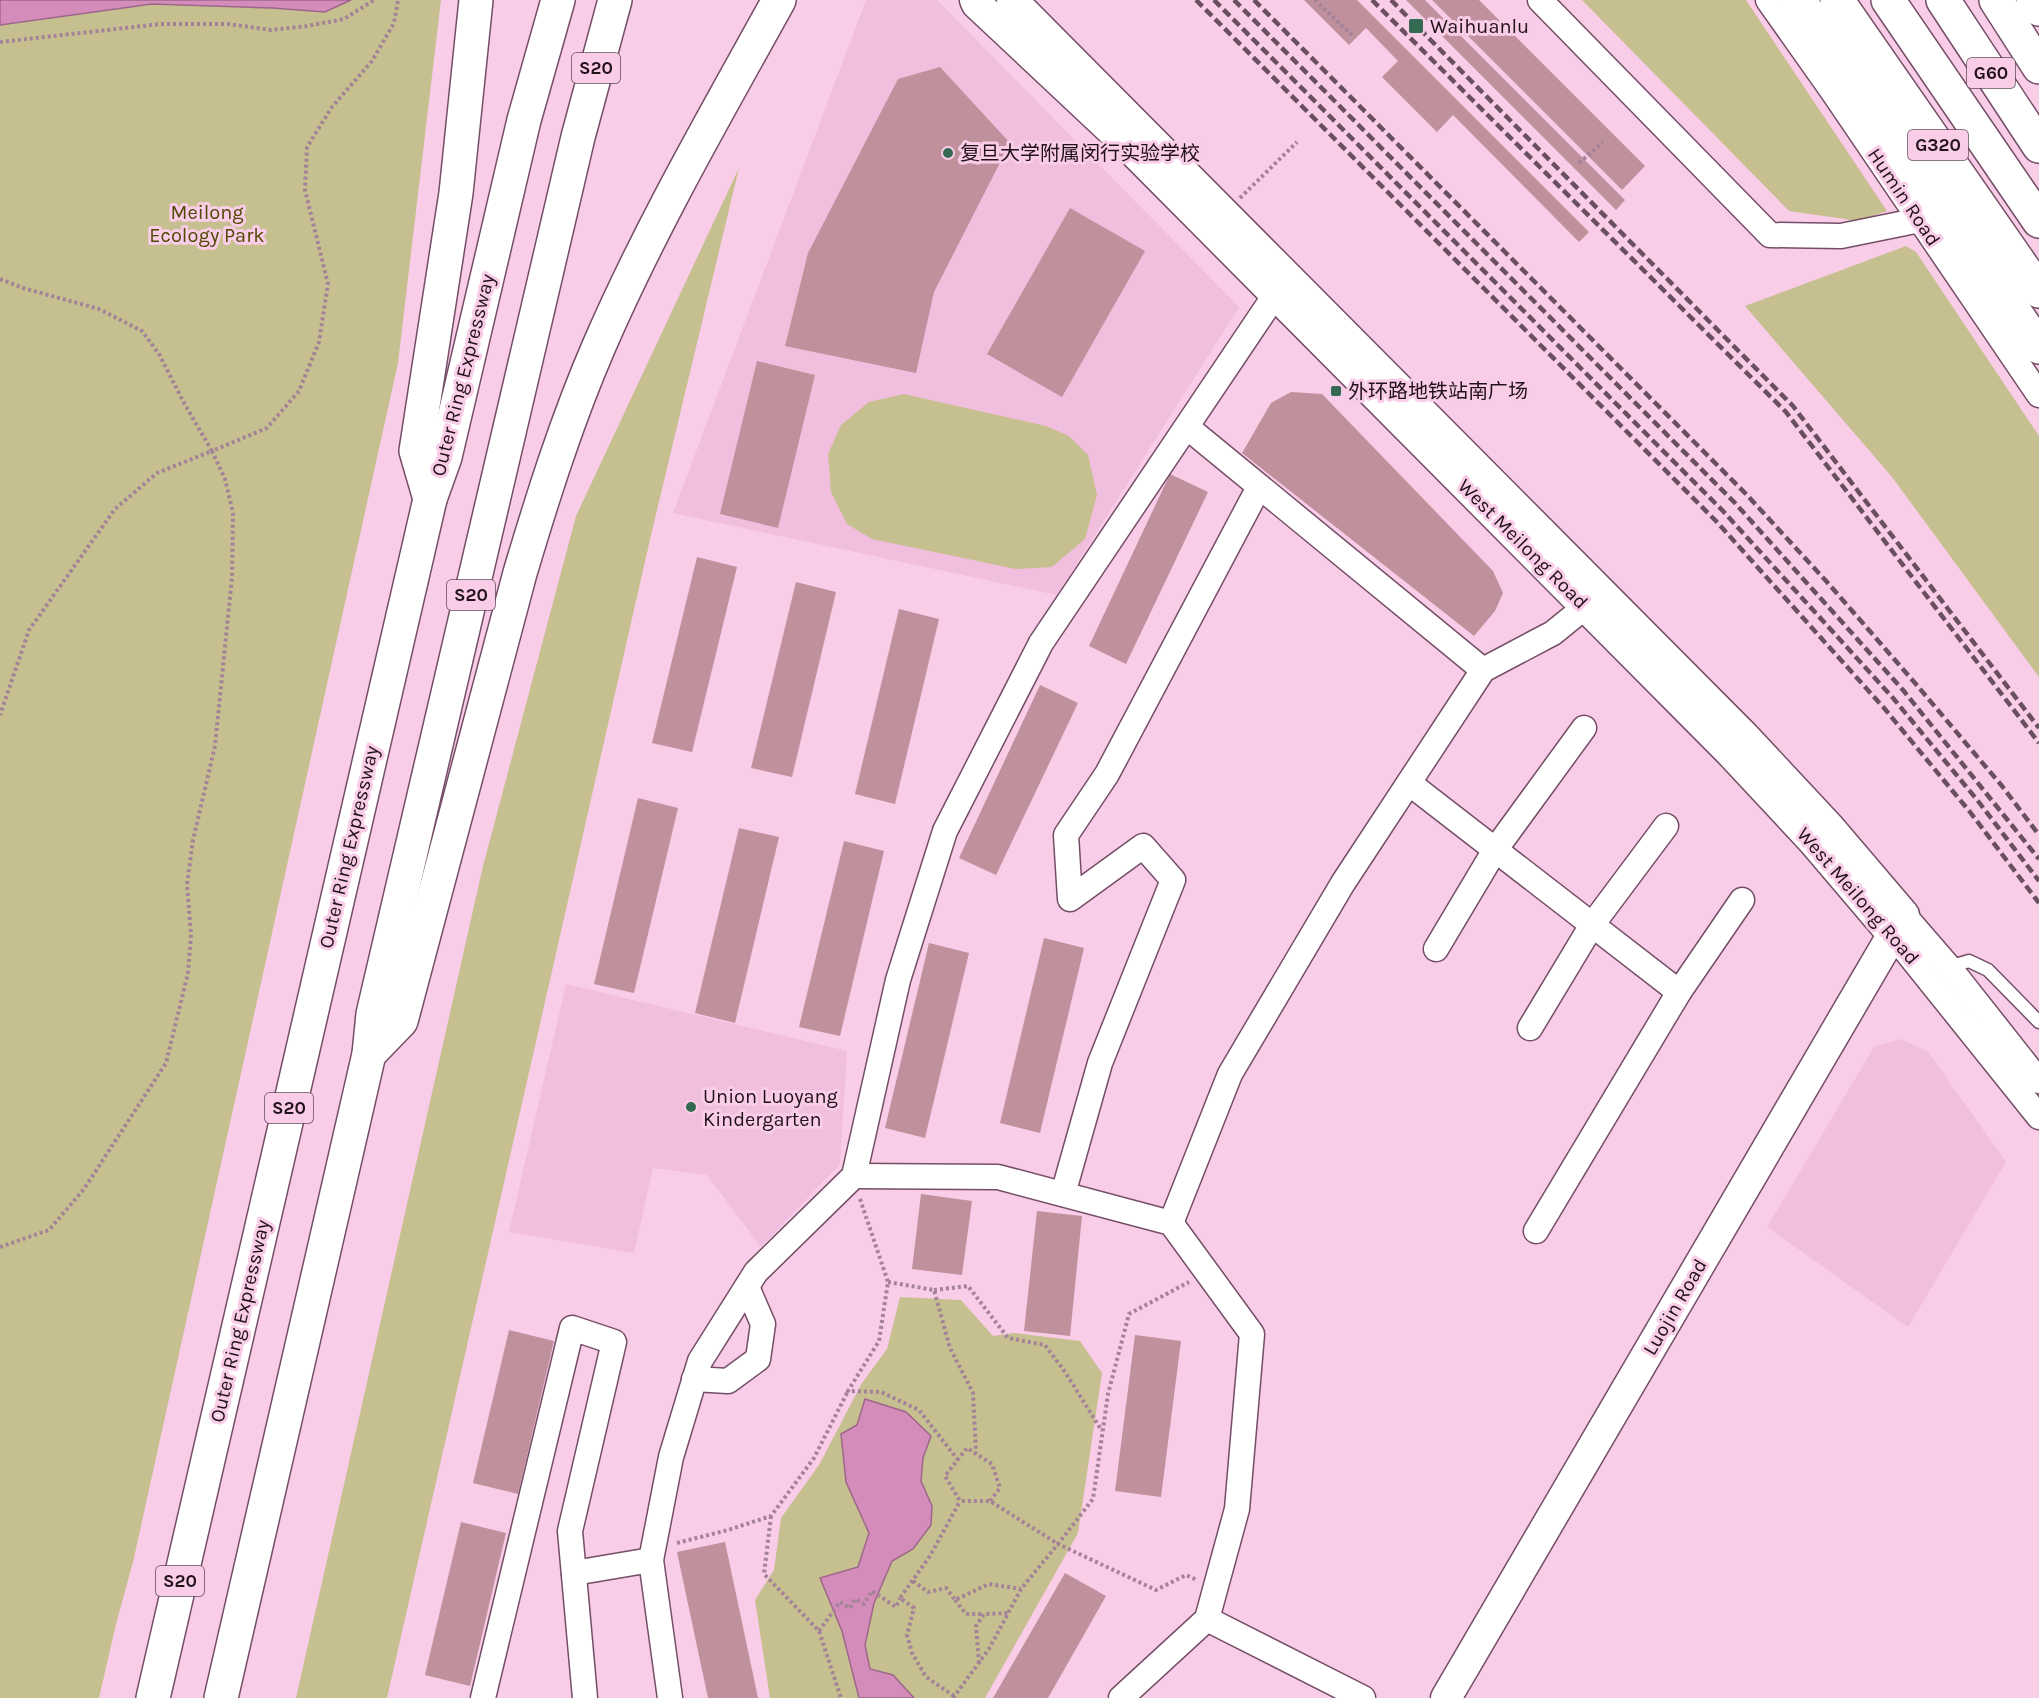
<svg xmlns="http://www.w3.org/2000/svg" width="2039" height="1698" viewBox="0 0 2039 1698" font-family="Karla,'Noto Sans SC',sans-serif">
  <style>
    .built { fill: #f1bedd }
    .green { fill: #c6c090 }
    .water { fill: #d48cba; stroke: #9e678a; stroke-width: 1.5 }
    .building { fill: #c0909d }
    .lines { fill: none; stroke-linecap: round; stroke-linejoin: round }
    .service-casing { stroke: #744e66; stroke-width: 15 }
    .minor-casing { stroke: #744e66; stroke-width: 27 }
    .tertiary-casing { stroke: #744e66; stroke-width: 33 }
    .trunk-casing { stroke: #744e66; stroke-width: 36 }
    .motorway-casing { stroke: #744e66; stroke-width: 36 }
    .path { stroke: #a48297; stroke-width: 4; stroke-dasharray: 3 3; stroke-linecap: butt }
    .service { stroke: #fff; stroke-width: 12 }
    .minor { stroke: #fff; stroke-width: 24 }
    .tertiary { stroke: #fff; stroke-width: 30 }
    .trunk { stroke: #fff; stroke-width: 33 }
    .motorway { stroke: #fff; stroke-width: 33 }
    .rail { stroke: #694f5f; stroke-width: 4.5; stroke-dasharray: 9 4.5; stroke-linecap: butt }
    .poi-dot { fill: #346a51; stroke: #f9cce7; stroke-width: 2 }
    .labels { text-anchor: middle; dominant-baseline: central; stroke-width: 6; stroke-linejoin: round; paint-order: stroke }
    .shield { fill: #f9cce7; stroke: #624958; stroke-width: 1.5 }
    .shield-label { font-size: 18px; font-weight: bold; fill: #21111b }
    .poi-label { font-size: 20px; fill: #21111b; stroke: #f9cce7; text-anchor: start }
    .street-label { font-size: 20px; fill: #21111b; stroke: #f9cce7 }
    .park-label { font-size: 20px; fill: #514803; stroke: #f9cce7 }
  </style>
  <rect width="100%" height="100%" fill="#f9cce7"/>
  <g class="built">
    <polygon points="866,0 937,0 1239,307 1057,595 673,513"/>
    <polygon points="566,984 847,1051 840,1164 761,1247 707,1175 653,1168 634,1253 509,1232"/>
    <polygon points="1901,1039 1928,1052 2006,1162 1908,1327 1767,1227 1874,1047"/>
  </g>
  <g class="green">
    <polygon points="351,0 441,0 398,363 133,1562 116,1624 99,1698 0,1698 0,25 152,4 272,8 325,12"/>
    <polygon points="1582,0 1746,0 1887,211 1858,221 1789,211"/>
    <polygon points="739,168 651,535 387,1698 296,1698 483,866 576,516"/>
    <polygon points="1906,246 1916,252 2039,436 2039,677 1892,477 1745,306"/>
    <polygon points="904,394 1046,426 1069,436 1088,455 1097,495 1085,539 1052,567 1016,569 872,539 847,524 831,492 828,454 841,425 869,402"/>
    <polygon points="900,1297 961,1300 993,1336 1014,1333 1080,1341 1102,1373 1078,1533 985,1698 770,1698 755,1600 774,1570 781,1518 819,1465 862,1383 887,1349"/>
  </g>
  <g class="water">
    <polygon points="0,0 351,0 325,12 272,8 152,4 0,25"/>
    <polygon points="865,1399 906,1412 931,1436 923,1458 921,1481 932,1506 931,1525 913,1549 892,1561 874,1603 865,1645 870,1669 893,1675 914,1698 859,1698 842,1631 820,1578 858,1567 869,1533 846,1482 841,1434 857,1425"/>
  </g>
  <g class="building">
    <polygon points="1304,0 1357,0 1589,232 1579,242 1453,115 1437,132 1382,77 1398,61 1366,28 1349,45"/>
    <polygon points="1406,0 1425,0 1625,200 1616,210"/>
    <polygon points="1432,0 1479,0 1645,166 1622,190"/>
    <polygon points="940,67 1010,143 934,292 916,373 785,346 808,253 898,79"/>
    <polygon points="1070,208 1145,251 1062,397 987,354"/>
    <polygon points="757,361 815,375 778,528 720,514"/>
    <polygon points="1291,392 1322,394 1493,571 1503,593 1495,611 1474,636 1242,453 1271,403"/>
    <polygon points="1170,474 1208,492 1126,664 1089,646"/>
    <polygon points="697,557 737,567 692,752 652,743"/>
    <polygon points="796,582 836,592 792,777 751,768"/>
    <polygon points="899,609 939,619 895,804 855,794"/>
    <polygon points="1040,685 1078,703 996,875 959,858"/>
    <polygon points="638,798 678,808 634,993 594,984"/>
    <polygon points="739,828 779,837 735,1023 695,1013"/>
    <polygon points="844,841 884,851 840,1036 799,1027"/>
    <polygon points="1044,938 1084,948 1040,1133 1000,1123"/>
    <polygon points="929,943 969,953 925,1138 885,1128"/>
    <polygon points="921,1194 972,1201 962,1275 912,1269"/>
    <polygon points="1037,1211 1082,1216 1070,1336 1024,1331"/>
    <polygon points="509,1330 554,1341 518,1494 473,1483"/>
    <polygon points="1135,1335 1181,1341 1161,1497 1115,1491"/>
    <polygon points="461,1522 506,1533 470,1686 425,1675"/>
    <polygon points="725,1542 758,1698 708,1698 677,1552"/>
    <polygon points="1065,1573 1106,1596 1048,1698 993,1698"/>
  </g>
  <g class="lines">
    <defs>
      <polyline id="service" points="1949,967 1969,961 1988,970 2039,1022"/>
      <g id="minor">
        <polyline points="1540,0 1770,235 1841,236 1920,220"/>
        <polyline points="1768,0 1833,92 2039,395"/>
        <polyline points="1187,427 1483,670"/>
        <polyline points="1409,783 1679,992 1536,1231"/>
        <polyline points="1904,915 1949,967 2039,1081"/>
        <polyline points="1893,935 2039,1117"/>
        <polyline points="1436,949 1495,850 1584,728"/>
        <polyline points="1679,992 1742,900"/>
        <polyline points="1530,1028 1592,925 1666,826"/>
        <polyline points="854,1176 998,1177 1171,1223 1252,1334 1237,1509 1207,1619"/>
        <polyline points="1063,1194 1100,1063 1173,880 1143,846 1070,899 1066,835 1107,774 1259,487"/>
        <polyline points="1171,1223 1230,1074 1343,883 1483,670 1553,633 1585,607"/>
        <polyline points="694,1379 728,1381 758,1359 763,1324 747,1287"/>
        <polyline points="574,1573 651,1560"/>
        <polyline points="483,1698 572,1328 614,1342 570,1531 585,1698"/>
        <polyline points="670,1698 651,1560 671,1457 700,1361 756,1272 854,1176 898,980 945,831 1041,643 1275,295"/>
        <polyline points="1121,1698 1207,1619 1363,1698"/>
      </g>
      <g id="tertiary">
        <polyline points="975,0 977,4 1123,141 1730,752 1813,841 1893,935"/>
        <polyline points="1012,0 1745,737 1829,827 1904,915 1446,1698"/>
      </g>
      <g id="trunk">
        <polyline points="1837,0 2039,291"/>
        <polyline points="1996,0 2039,67"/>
      </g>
      <g id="motorway">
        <polyline points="1799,0 2039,347"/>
        <polyline points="1888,0 2039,221"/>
        <polyline points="1943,0 2039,146"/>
        <polyline points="2033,0 2039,9"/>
        <polyline points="430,499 416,451 456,193 476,0"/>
        <path d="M369,1054l32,-33 119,-448c23,-77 47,-153 79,-227 52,-120 117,-232 180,-346"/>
        <polyline points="153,1698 430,499 445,457 524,120 558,0"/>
        <polyline points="221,1698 369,1054 373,1014 578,137 615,0"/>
      </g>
    </defs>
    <use href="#service" class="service-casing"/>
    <use href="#minor" class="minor-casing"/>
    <use href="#tertiary" class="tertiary-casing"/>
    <use href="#trunk" class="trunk-casing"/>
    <use href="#motorway" class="motorway-casing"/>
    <g class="path">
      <polyline points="1315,0 1353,36"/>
      <polyline points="0,42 161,24 228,24 271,30 307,26 344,19 374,0"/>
      <polyline points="1579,163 1603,142"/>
      <polyline points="1240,198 1297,142"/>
      <polyline points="0,279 23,288 99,309 142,331 159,354 184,403 212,451 157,473 115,509 29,630 0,715"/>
      <polyline points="860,1199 888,1282 879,1341 848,1391 881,1392 919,1410 958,1460"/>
      <polyline points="0,1247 49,1230 84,1189 166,1063 188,973 191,934 187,885 193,840 215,746 232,577 233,513 225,479 212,451 267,428 299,391 319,342 328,284 305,190 307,147 332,107 372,61 394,23 398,0"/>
      <polyline points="888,1282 934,1290 950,1348 973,1393 976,1453"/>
      <polyline points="934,1290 968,1286 1008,1338 1045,1345 1065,1372 1102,1431"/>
      <polyline points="990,1501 1000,1488 992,1464 967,1448 945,1476 960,1501 990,1501 1058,1544 1093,1499 1108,1394 1129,1314 1189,1282"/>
      <polyline points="771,1516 764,1574 819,1631 841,1698"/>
      <polyline points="677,1543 728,1530 771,1516 814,1458 848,1391"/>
      <polyline points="913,1581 928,1592 946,1588 955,1600 989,1584 1021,1589"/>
      <polyline points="955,1600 966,1614 984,1614"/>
      <polyline points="819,1631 840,1602 850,1608 855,1599 864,1604 872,1591 896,1607 900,1598"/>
      <polyline points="979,1663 976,1626 984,1614 1008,1613"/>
      <polyline points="954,1696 926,1677 912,1653 907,1635 914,1608 900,1598 930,1556 960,1501"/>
      <polyline points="953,1698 989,1649 1021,1589 1058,1544 1156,1590 1186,1575 1197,1580"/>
    </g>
    <use href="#service" class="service"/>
    <use href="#minor" class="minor"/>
    <use href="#tertiary" class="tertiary"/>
    <use href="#trunk" class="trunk"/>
    <use href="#motorway" class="motorway"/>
    <g class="rail">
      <polyline points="1196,0 1716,521 1884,708 1970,812 2039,903"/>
      <polyline points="1214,0 1723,511 1893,698 1978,801 2039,881"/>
      <polyline points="1234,0 1735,503 1903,690 2039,859"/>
      <polyline points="1254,0 1746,494 1827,582 1915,683 2002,786 2039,835"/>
      <polyline points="1372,0 1786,412 2039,743"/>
      <polyline points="1391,0 1793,406 2039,728"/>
    </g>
  </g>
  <g class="poi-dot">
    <rect x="1408" y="18" width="16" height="16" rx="3"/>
    <circle cx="948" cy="153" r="6"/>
    <rect x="1330" y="385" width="12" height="12" rx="3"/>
    <circle cx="691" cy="1107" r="6"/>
  </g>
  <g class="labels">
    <g class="shield">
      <rect x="572" y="53" width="48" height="30" rx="4.5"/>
      <rect x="1967" y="58" width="48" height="30" rx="4.5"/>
      <rect x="1908" y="130" width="60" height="30" rx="4.5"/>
      <rect x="447" y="580" width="48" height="30" rx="4.5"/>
      <rect x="265" y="1093" width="48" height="30" rx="4.5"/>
      <rect x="156" y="1566" width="48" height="30" rx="4.5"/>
    </g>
    <g class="shield-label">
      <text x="596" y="68">S20</text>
      <text x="1991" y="73">G60</text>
      <text x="1938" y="145">G320</text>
      <text x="471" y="595">S20</text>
      <text x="289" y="1108">S20</text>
      <text x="180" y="1581">S20</text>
    </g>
    <g class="poi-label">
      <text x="1430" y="26">Waihuanlu</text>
      <text x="960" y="153">复旦大学附属闵行实验学校</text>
      <text x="1348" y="391">外环路地铁站南广场</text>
      <text x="703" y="1096">Union Luoyang<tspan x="703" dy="23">Kindergarten</tspan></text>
    </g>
    <g class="street-label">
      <text transform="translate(1904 197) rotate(56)">Humin Road</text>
      <text transform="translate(463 375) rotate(-76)">Outer Ring Expressway</text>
      <text transform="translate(1523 544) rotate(45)">West Meilong Road</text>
      <text transform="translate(349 847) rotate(-77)">Outer Ring Expressway</text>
      <text transform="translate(1858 896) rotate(49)">West Meilong Road</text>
      <text transform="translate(1675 1307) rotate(-60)">Luojin Road</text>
      <text transform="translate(240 1321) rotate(-77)">Outer Ring Expressway</text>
    </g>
    <g class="park-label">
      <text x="207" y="212">Meilong<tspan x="207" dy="23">Ecology Park</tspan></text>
    </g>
  </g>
</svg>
